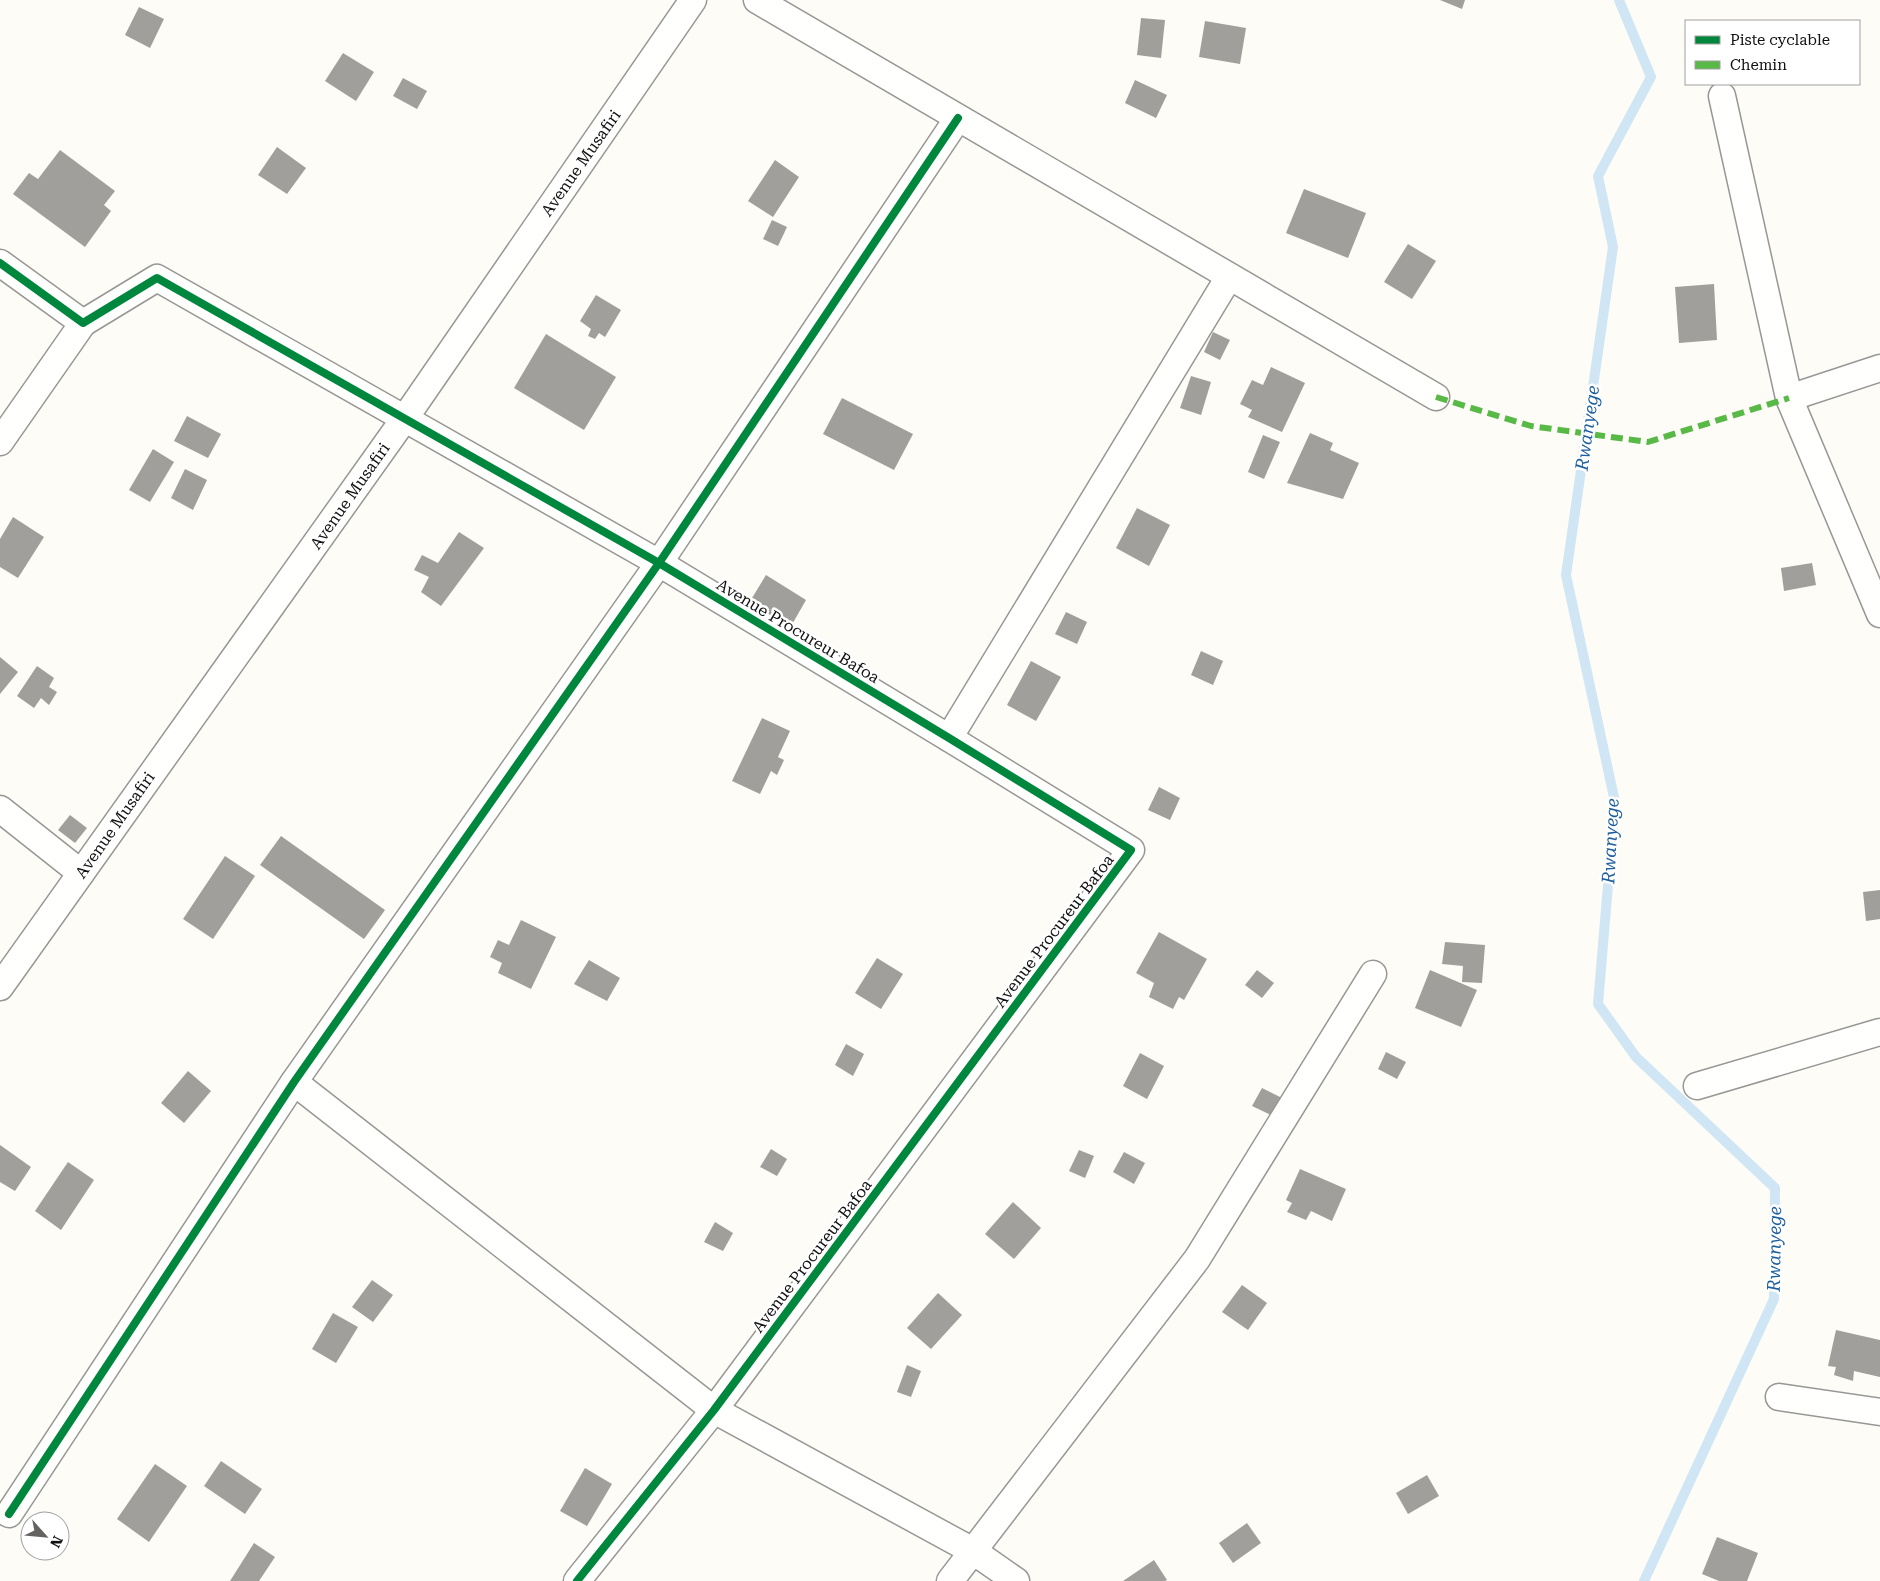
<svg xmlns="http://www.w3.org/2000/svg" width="1880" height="1581" viewBox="0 0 1880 1581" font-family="'Roboto Serif',serif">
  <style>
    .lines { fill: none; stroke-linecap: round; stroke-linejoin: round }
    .stream { stroke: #d0e6f5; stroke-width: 10 }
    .building { fill: #a19f9c }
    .minor-casing { stroke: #979795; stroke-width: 29 }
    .minor { stroke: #fffffe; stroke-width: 26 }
    .quiet { stroke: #58b947; stroke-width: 6; stroke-dasharray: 12 6; stroke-linecap: butt }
    .cycleway-casing { stroke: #fff; stroke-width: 11 }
    .cycleway { stroke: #00873e; stroke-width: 8 }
    .labels { text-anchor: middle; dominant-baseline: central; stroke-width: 5; stroke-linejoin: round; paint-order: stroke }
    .street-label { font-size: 16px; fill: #111; stroke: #fff }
    .water-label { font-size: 18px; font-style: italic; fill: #1e5f9f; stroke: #fff }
  </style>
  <rect width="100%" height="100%" fill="#fdfcf7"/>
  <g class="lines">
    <polyline class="stream" points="1619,0 1651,77 1598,176 1613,247 1566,575 1615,802 1598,1004 1636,1057 1775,1188 1774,1299 1644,1581"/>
  </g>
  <g class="building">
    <polygon points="1440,0 1465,0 1462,9"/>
    <polygon points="139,7 164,19 150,48 125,35"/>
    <polygon points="1141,18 1165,20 1161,58 1137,55"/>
    <polygon points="1205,21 1246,28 1240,64 1199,57"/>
    <polygon points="343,53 374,72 356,101 325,81"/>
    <polygon points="403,78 427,91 417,109 393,96"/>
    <polygon points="1135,80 1167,95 1156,118 1125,103"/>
    <polygon points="277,147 306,168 287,194 258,175"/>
    <polygon points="60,150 115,191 104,205 111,211 85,247 13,194 29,173 38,179"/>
    <polygon points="775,160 799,177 773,217 748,201"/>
    <polygon points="1304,189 1366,213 1348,258 1286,233"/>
    <polygon points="772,220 787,227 778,246 763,239"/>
    <polygon points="1408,244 1436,261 1412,299 1384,282"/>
    <polygon points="1714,284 1717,340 1679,343 1675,287"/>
    <polygon points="596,295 621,310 605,337 599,333 595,339 588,336 591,329 580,321"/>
    <polygon points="1213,332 1230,340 1220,360 1204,352"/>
    <polygon points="546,334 616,377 584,430 514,388"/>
    <polygon points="1271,367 1305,383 1282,432 1248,417 1252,410 1240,404 1252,380 1263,385"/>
    <polygon points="1191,376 1211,382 1201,415 1180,408"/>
    <polygon points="842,398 913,434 894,470 823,434"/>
    <polygon points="187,416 221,434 208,458 174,441"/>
    <polygon points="1310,433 1333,443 1330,450 1359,463 1343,499 1287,483"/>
    <polygon points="1263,435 1280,442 1264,479 1248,472"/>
    <polygon points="153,449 174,462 150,502 129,490"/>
    <polygon points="185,469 207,480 193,510 171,498"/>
    <polygon points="1137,508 1170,525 1149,566 1116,548"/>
    <polygon points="13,517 44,537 18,578 0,567 0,539"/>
    <polygon points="459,532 484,548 441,606 421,592 429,577 414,570 422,555 438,563"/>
    <polygon points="1812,563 1816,585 1784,591 1781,568"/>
    <polygon points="766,575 806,600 790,628 749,603"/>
    <polygon points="1066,612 1087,622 1077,644 1055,634"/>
    <polygon points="1201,651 1223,661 1213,685 1191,675"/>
    <polygon points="0,657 18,672 0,694"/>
    <polygon points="1031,661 1061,677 1036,721 1007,705"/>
    <polygon points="37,666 54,678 49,687 57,692 49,705 41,698 34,708 17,696"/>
    <polygon points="762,718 790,731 778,757 784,760 777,775 771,771 760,794 732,781"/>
    <polygon points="1159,787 1180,798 1170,820 1148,810"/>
    <polygon points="70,815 87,828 75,843 58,830"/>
    <polygon points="281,836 385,910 364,939 260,865"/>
    <polygon points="225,856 255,876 213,939 183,919"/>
    <polygon points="1880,890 1880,919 1866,921 1863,892"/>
    <polygon points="521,920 556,937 531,989 498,973 502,963 490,957 498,940 509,945"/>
    <polygon points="1159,932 1207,959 1184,1000 1179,997 1173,1009 1149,997 1154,983 1136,973"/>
    <polygon points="1445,942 1485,945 1482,983 1462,982 1463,966 1442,964"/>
    <polygon points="877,958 903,974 881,1009 855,993"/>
    <polygon points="589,960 620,978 607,1001 574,984"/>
    <polygon points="1257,970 1274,983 1262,998 1245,985"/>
    <polygon points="1430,970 1477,990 1461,1027 1415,1008"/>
    <polygon points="846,1044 864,1054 853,1076 835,1065"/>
    <polygon points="1386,1052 1406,1062 1397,1079 1378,1069"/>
    <polygon points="1140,1053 1164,1066 1147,1099 1123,1086"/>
    <polygon points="188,1071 211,1091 184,1123 161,1103"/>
    <polygon points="1262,1088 1282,1098 1273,1116 1252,1106"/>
    <polygon points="0,1145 31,1167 15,1191 0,1182"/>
    <polygon points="771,1149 787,1159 777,1176 760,1167"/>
    <polygon points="1079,1150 1094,1156 1085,1178 1069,1171"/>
    <polygon points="1124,1152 1145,1163 1134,1184 1113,1172"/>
    <polygon points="68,1162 94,1180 61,1230 35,1211"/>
    <polygon points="1300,1169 1346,1189 1332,1221 1311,1211 1306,1220 1287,1212 1292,1203 1286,1200"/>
    <polygon points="1013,1202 1041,1228 1014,1259 985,1234"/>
    <polygon points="715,1222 733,1233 723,1251 704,1242"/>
    <polygon points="372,1280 393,1295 373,1322 352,1307"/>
    <polygon points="1242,1285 1267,1303 1248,1330 1222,1312"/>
    <polygon points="938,1293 962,1315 931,1349 907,1328"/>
    <polygon points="333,1313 358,1327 336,1363 312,1349"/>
    <polygon points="1836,1330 1880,1340 1880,1377 1854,1371 1853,1381 1834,1375 1836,1367 1828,1366"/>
    <polygon points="907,1365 921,1371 911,1397 897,1392"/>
    <polygon points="221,1461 262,1489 245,1514 204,1486"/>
    <polygon points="155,1464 187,1486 149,1542 117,1519"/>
    <polygon points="585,1468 612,1484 587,1526 560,1511"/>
    <polygon points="1427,1475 1439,1496 1408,1514 1396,1493"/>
    <polygon points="1247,1523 1261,1543 1233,1563 1219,1543"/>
    <polygon points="1717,1537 1758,1553 1747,1581 1719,1581 1702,1574"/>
    <polygon points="254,1543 275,1557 259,1581 230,1581"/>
    <polygon points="1154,1560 1167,1580 1165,1581 1123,1581"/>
  </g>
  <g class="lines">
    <defs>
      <g id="minor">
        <polyline points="757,0 1436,397"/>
        <polyline points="1722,96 1789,398 1880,614"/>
        <polyline points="0,263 83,323 157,278 659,563 949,738 1131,850 714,1410 577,1581"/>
        <polyline points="1789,398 1880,368"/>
        <polyline points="0,442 83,323"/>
        <polyline points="949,738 1229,277"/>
        <polyline points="0,809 81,873"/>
        <polyline points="0,987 405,418 693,0"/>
        <polyline points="294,1082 714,1410 973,1551 1016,1581"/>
        <polyline points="1697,1086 1880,1032"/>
        <polyline points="1779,1397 1880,1412"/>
        <polyline points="9,1514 294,1082 659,563 958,118"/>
        <polyline points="950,1581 1197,1259 1373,974"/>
      </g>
    </defs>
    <use href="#minor" class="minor-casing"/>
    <use href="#minor" class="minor"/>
    <polyline class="quiet" points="1436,397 1531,426 1648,442 1789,398"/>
    <defs>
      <g id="cycleway">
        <polyline points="0,263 83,323 157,278 659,563 949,738 1131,850 714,1410 577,1581"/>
        <polyline points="9,1514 294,1082 659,563 958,118"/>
      </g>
    </defs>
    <use href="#cycleway" class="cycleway-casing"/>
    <use href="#cycleway" class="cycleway"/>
  </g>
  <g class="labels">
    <g class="street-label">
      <text transform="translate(581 163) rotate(-55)">Avenue Musafiri</text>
      <text transform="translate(350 496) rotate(-55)">Avenue Musafiri</text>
      <text transform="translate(798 631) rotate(31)">Avenue Procureur Bafoa</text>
      <text transform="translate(115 825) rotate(-55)">Avenue Musafiri</text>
      <text transform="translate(1054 931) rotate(-53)">Avenue Procureur Bafoa</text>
      <text transform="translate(812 1256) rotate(-53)">Avenue Procureur Bafoa</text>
    </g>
    <g class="water-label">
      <text transform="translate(1587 428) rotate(-82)">Rwanyege</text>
      <text transform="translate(1610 841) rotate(-87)">Rwanyege</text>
      <text transform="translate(1774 1249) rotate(-89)">Rwanyege</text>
    </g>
  </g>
  <rect x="1685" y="20" width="175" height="65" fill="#ffffff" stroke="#a0a0a0"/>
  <rect x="1695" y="36" width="25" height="8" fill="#00873e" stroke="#a0a0a0"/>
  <text x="1730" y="45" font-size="15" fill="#111111">Piste cyclable</text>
  <rect x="1695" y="61" width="25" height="8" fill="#58b947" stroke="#a0a0a0"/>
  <text x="1730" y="70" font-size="15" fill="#111111">Chemin</text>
  <g transform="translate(45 1536) rotate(117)"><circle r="24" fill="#ffffff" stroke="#a0a0a0"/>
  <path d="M0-4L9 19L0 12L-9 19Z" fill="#646362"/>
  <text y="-8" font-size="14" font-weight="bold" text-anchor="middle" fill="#111111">N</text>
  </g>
</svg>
